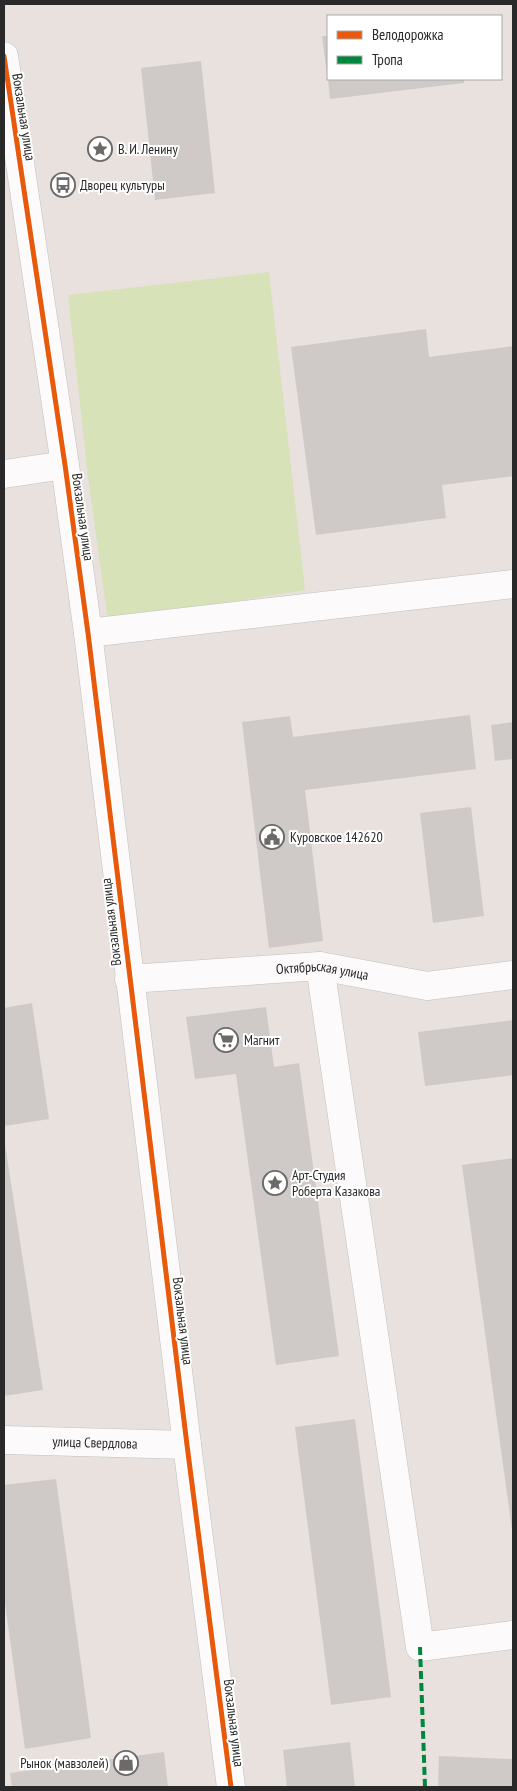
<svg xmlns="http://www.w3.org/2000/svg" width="517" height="1791" viewBox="0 0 517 1791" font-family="'PT Sans Narrow',sans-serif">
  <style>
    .green { fill: #d8e2b8 }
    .building { fill: #cfcac8 }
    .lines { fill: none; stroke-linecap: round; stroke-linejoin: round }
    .minor-casing { stroke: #c1c0c0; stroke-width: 29 }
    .minor { stroke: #fcfafa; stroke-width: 28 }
    .quiet { stroke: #00873e; stroke-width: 4; stroke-dasharray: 8 4; stroke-linecap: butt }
    .cycleway-casing { stroke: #fff; stroke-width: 8 }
    .cycleway { stroke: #e8590c; stroke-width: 5 }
    .labels { text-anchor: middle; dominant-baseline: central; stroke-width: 4; stroke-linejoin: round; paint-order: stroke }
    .street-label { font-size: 14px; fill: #292929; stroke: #fff }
    .poi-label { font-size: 14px; fill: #292929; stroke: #fff; text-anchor: start }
  </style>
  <rect width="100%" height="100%" fill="#e8e1de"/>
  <polygon class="green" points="269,272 305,590 108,622 88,477 68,295"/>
  <g class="building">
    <polygon points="322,36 328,36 328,74 327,74"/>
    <polygon points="201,61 215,193 155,200 141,68"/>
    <polygon points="328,79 464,79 464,83 330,99"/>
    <polygon points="426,329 429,357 513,346 513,476 442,485 446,518 316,535 291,347"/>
    <polygon points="470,715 476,769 305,790 323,941 269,948 242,722 290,716 293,737"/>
    <polygon points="513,722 513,759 495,761 491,725"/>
    <polygon points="471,807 484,916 433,923 420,813"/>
    <polygon points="32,1003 49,1119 4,1126 4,1008"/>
    <polygon points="266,1007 274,1067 299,1063 339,1356 276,1365 236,1074 195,1079 186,1017"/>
    <polygon points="513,1020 513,1075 425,1086 418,1032"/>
    <polygon points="4,1138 43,1390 4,1396"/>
    <polygon points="513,1158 513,1530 512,1530 462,1165"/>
    <polygon points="355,1419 391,1697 331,1705 295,1427"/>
    <polygon points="56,1479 91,1738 25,1749 4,1596 4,1485"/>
    <polygon points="350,1742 355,1787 287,1787 283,1750"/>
    <polygon points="164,1752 168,1787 12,1787 10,1773"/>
    <polygon points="439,1756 513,1759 513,1787 438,1787"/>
  </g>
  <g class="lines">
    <defs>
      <g id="minor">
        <polyline points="4,56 65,465 88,633 187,1445 231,1787"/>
        <polyline points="4,474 65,465"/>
        <polyline points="88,633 513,584"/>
        <polyline points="320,966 420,1647 513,1635"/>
        <path id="s1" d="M129,979l191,-13 107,20 86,-11"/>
        <path id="s2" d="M4,1440l183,5"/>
      </g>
    </defs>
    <use href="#minor" class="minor-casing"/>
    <use href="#minor" class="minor"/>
    <polyline class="quiet" points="420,1647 425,1787"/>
    <defs>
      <polyline id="cycleway" points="4,56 65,465 88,633 187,1445 231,1787"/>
    </defs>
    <use href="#cycleway" class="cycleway-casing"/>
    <use href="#cycleway" class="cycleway"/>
  </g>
  <defs>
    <symbol id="sight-ring" viewBox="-11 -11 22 22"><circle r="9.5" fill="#fff" stroke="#6c6968" stroke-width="1.5"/><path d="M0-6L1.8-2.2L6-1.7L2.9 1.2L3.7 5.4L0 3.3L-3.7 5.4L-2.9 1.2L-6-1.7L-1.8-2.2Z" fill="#6c6968"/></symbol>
    <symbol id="bus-ring" viewBox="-11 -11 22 22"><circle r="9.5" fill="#fff" stroke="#6c6968" stroke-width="1.5"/><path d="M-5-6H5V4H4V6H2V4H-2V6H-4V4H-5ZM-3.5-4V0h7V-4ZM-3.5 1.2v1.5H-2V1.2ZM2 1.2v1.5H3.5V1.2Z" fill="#6c6968"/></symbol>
    <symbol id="civic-ring" viewBox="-11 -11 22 22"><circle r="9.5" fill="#fff" stroke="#6c6968" stroke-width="1.5"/><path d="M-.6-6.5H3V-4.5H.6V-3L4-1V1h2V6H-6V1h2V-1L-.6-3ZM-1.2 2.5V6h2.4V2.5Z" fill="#6c6968"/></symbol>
    <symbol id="supermarket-ring" viewBox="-11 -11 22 22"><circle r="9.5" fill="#fff" stroke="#6c6968" stroke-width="1.5"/><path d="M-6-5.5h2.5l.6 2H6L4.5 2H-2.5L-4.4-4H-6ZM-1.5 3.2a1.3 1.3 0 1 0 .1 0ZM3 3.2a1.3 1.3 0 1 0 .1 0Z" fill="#6c6968"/></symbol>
    <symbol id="shop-ring" viewBox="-11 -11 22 22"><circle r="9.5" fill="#fff" stroke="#6c6968" stroke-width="1.5"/><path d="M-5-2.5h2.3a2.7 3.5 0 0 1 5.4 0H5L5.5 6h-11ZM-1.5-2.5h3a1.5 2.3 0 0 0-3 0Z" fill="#6c6968"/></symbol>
  </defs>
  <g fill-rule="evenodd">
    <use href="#sight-ring" x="86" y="135" width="28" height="28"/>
    <use href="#bus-ring" x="49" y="171" width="28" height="28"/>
    <use href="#civic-ring" x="258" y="823" width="28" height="28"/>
    <use href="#supermarket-ring" x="212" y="1026" width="28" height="28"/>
    <use href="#sight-ring" x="261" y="1169" width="28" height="28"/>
    <use href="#shop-ring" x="112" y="1749" width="28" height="28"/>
  </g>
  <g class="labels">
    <g class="street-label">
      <text transform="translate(24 117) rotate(81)">Вокзальная улица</text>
      <text transform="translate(83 517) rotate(82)">Вокзальная улица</text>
      <text transform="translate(111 922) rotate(-97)">Вокзальная улица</text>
      <text stroke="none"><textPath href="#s1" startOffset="194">Октябрьская улица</textPath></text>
      <text transform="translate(183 1321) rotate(83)">Вокзальная улица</text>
      <text stroke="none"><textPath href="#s2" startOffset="91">улица Свердлова</textPath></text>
      <text transform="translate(234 1723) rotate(83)">Вокзальная улица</text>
    </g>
    <g class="poi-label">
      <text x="118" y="149">В. И. Ленину</text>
      <text x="80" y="185">Дворец культуры</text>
      <text x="290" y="837">Куровское 142620</text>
      <text x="244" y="1040">Магнит</text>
      <text x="292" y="1175">Арт-Студия<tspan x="292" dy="16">Роберта Казакова</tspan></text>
      <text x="108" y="1763" text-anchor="end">Рынок (мавзолей)</text>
    </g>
  </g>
  <rect width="517" height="1791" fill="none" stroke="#292929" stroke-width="10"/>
  <rect x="327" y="15" width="175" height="65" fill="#ffffff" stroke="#a9a9a9"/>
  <rect x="337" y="31" width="25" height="8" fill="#e8590c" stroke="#a9a9a9"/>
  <text x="372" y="40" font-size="15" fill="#292929">Велодорожка</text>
  <rect x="337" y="56" width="25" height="8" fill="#00873e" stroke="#a9a9a9"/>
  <text x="372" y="65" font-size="15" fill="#292929">Тропа</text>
</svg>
